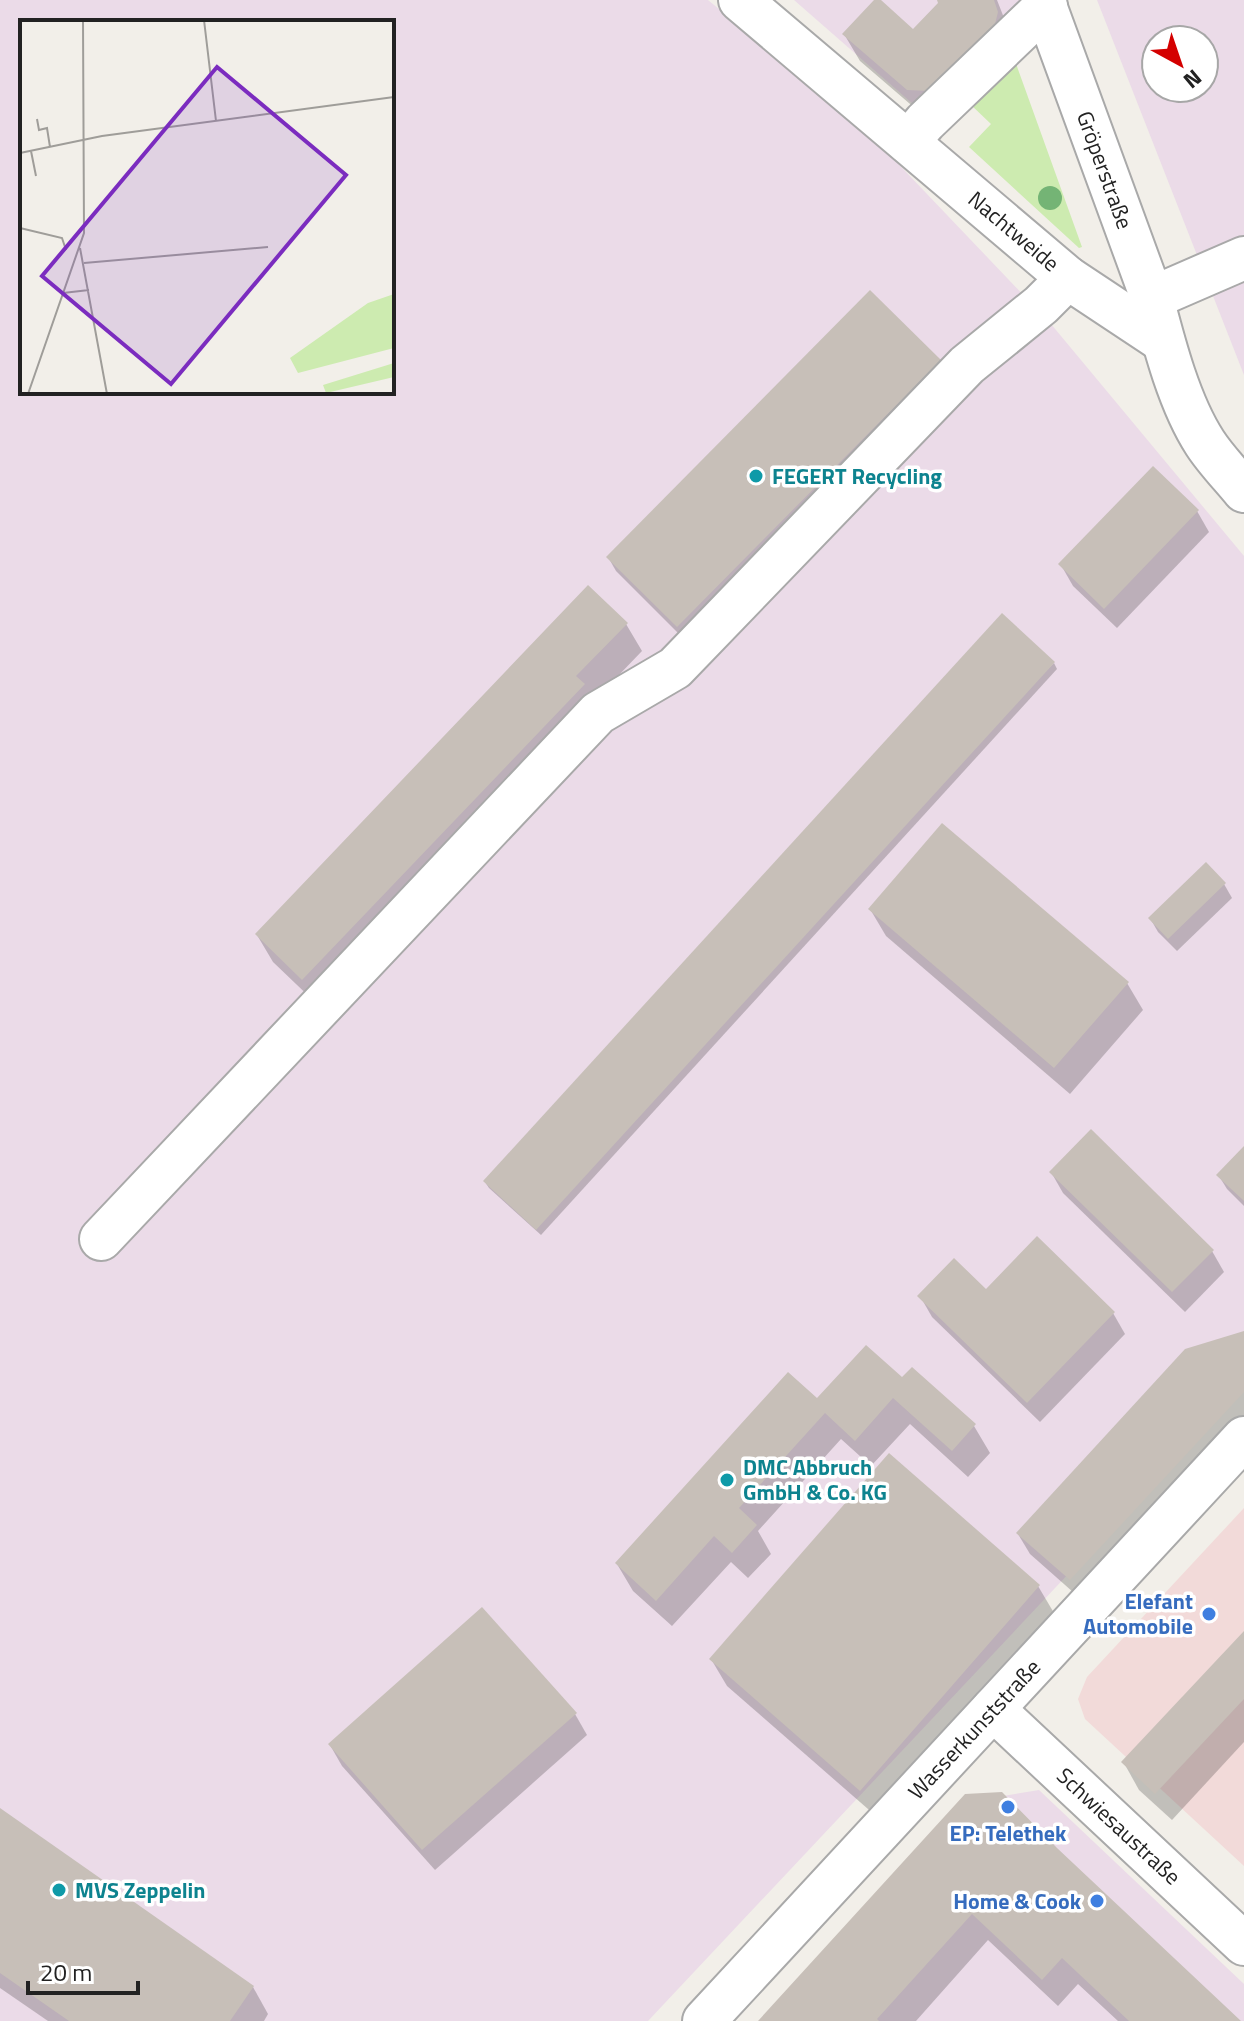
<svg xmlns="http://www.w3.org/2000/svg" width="1244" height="2021" viewBox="0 0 1244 2021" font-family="'Titillium Web',sans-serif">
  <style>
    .commercial { fill: #f2dad9 }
    .industrial { fill: #ebdbe8; fill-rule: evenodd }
    .grass { fill: #cdebb0 }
    .shadow { fill: #0003 }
    .building { fill: #c7bfb8 }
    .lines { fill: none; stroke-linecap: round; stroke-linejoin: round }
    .minor-casing { stroke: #a9a9a9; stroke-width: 46 }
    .minor { stroke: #fff; stroke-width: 42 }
    .tree { fill: #74b475 }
    .culture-dot { fill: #0f9aa8; stroke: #fff; stroke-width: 3 }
    .shop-dot { fill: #3f7fe0; stroke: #fff; stroke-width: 3 }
    .labels { text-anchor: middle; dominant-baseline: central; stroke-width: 7; stroke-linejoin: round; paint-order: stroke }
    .street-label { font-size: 22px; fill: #222; stroke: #fff }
    .culture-label { font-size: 22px; font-weight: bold; fill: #0d838f; stroke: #fff; text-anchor: start }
    .shop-label { font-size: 22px; font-weight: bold; fill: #366cbe; stroke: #fff; text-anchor: end }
    .inset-road { fill: none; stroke: #9f9d99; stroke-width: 2 }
    .view { fill: #7b2cbf; fill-opacity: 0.15; stroke: #7b2cbf; stroke-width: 4 }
    .inset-edge { fill: none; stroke: #222; stroke-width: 4 }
  </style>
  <rect width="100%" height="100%" fill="#f2efe9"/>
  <polygon class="commercial" points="1244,1508 1244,1866 1085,1719 1078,1699 1087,1677"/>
  <g class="industrial">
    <path d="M0,0h708l157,129 186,195 193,232v831l-596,634h-648zM22,22h370v370h-370z"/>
    <polygon points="794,0 1033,0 921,111"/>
    <path d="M1097,0h147v375zM1156,40h48v48h-48z"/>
    <polygon points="1039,1790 1244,1984 1244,2021 766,2021 967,1802"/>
  </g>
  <polygon class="grass" points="1015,61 1082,247 1079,248 969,147 991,124 970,104"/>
  <g class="shadow">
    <polygon points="877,0 913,32 941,3 939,0 997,0 1013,41 924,116 860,61 844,34"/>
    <polygon points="870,293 939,362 943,368 685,640 616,571 608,557"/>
    <polygon points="1197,511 1209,532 1117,628 1073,586 1061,565"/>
    <polygon points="626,624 642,651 593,702 319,1006 273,962 257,935"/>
    <polygon points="1054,663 1057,669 541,1235 489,1188 485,1182"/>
    <polygon points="1224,884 1232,898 1177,951 1158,932 1150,918"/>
    <polygon points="870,909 1127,983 1143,1010 1070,1094 886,936"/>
    <polygon points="1244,1149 1244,1206 1227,1189 1219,1176"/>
    <polygon points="1051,1172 1212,1251 1224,1272 1185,1312 1063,1193"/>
    <polygon points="986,1292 1113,1313 1125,1334 1040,1422 932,1317 920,1296"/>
    <polygon points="1244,1333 1244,1425 1082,1600 1030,1554 1018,1534"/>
    <polygon points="902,1380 974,1426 990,1453 968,1477 910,1424 871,1466 841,1439 758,1531 771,1554 748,1578 731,1562 672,1626 633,1591 617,1564 817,1401"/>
    <polygon points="1038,1586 1054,1613 876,1816 727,1686 711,1659"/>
    <polygon points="1244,1633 1244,1742 1172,1820 1139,1790 1124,1763"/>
    <polygon points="575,1714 587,1735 435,1870 342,1766 330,1745"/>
    <polygon points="0,1810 253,1987 268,2014 264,2021 48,2021 0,1988"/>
    <polygon points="1056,1850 1238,2021 1118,2021 1078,1984 1058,2006 988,1940 916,2021 760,2021"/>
  </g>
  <g class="building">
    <polygon points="874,0 881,0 913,29 938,3 937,0 994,0 998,12 995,24 929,91 907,90 842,34"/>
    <polygon points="870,290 941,360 677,627 606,557"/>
    <polygon points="1153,466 1199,510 1104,609 1058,564"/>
    <polygon points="588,585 628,623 576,676 585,684 302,980 255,934"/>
    <polygon points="1002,613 1055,662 536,1230 483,1181"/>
    <polygon points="942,823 1129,982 1054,1068 868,909"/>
    <polygon points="1206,862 1226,883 1168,939 1148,918"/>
    <polygon points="1091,1129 1214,1250 1172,1292 1049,1172"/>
    <polygon points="1244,1146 1244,1201 1216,1175"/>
    <polygon points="1037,1236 1115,1312 1027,1403 917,1296 954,1258 986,1289"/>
    <polygon points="1244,1331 1244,1392 1070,1580 1016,1533 1185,1349"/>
    <polygon points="866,1345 902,1377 912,1367 976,1424 952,1451 893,1398 855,1441 825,1413 739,1508 757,1525 732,1553 714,1536 656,1601 615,1563 788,1372 817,1398"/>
    <polygon points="889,1453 1040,1585 860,1791 709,1659"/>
    <polygon points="482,1607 577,1713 422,1850 328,1744"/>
    <polygon points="1244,1631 1244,1699 1155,1794 1121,1762"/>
    <polygon points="1002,1792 1057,1848 1241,2021 1129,2021 1062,1958 1042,1980 972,1914 877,2019 879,2021 758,2021 965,1794"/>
    <polygon points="0,1808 254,1986 230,2021 69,2021 0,1973"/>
  </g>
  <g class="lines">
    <defs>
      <g id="minor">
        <polyline points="740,0 1068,278 1163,341"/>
        <path d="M1043,0l109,298c12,46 27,105 53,145 11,17 26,32 39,48"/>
        <polyline points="908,142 925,122 1046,6"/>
        <polyline points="1152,298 1244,258"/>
        <polyline points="101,1239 598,713 675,668 967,365 1041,305 1068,278"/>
        <polyline points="993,1709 1244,1944"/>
        <polyline points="704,2021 1244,1438"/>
      </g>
    </defs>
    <use href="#minor" class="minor-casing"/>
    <use href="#minor" class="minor"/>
  </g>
  <circle class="tree" cx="1050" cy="198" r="12"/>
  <g class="culture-dot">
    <circle cx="756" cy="476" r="8"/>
    <circle cx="727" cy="1480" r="8"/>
    <circle cx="59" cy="1890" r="8"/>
  </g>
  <g class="shop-dot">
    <circle cx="1209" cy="1614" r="8"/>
    <circle cx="1008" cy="1807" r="8"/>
    <circle cx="1097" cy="1901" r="8"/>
  </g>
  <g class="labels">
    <g class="street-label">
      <text transform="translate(1105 170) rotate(70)">Gröperstraße</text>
      <text transform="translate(1014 231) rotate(40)">Nachtweide</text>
      <text transform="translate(974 1729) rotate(-47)">Wasserkunststraße</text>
      <text transform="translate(1119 1826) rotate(43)">Schwiesaustraße</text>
    </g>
    <g class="culture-label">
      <text x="772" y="476">FEGERT Recycling</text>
      <text x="743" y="1467">DMC Abbruch<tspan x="743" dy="25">GmbH &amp; Co. KG</tspan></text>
      <text x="75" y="1890">MVS Zeppelin</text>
    </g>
    <g class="shop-label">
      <text x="1193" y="1601">Elefant<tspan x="1193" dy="25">Automobile</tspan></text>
      <text x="1008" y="1833" text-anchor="middle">EP: Telethek</text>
      <text x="1081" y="1901">Home &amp; Cook</text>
    </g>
  </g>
  <g transform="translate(20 20)">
    <rect width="374" height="374" fill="#f2efe9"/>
    <path d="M374,274v54l-96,25 -8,-15 78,-55zM374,343v14l-68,16 -3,-8z" fill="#cdebb0"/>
    <path class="inset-road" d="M184,0l12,101M17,99l2,11 8,-2 3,19M11,131l5,25M0,133l82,-17 292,-39M0,208l42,10 4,12M60,228l27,146M64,243l184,-16M43,273l26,-3M8,374l56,-161 -1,-213"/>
    <path class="view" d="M197,47l129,108 -175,209 -129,-108z"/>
    <rect width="374" height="374" class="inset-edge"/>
  </g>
  <g transform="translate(1180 64) rotate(140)"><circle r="38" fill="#ffffff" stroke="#a7a7a7" stroke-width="2"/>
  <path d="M0-6L14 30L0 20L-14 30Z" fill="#d40000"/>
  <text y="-12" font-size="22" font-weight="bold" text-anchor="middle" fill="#222222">N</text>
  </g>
  <path d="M28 1981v12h110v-12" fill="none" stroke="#222222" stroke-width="4"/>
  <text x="40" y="1981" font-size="24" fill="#222222" stroke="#ffffff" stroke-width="6" paint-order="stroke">20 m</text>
</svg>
